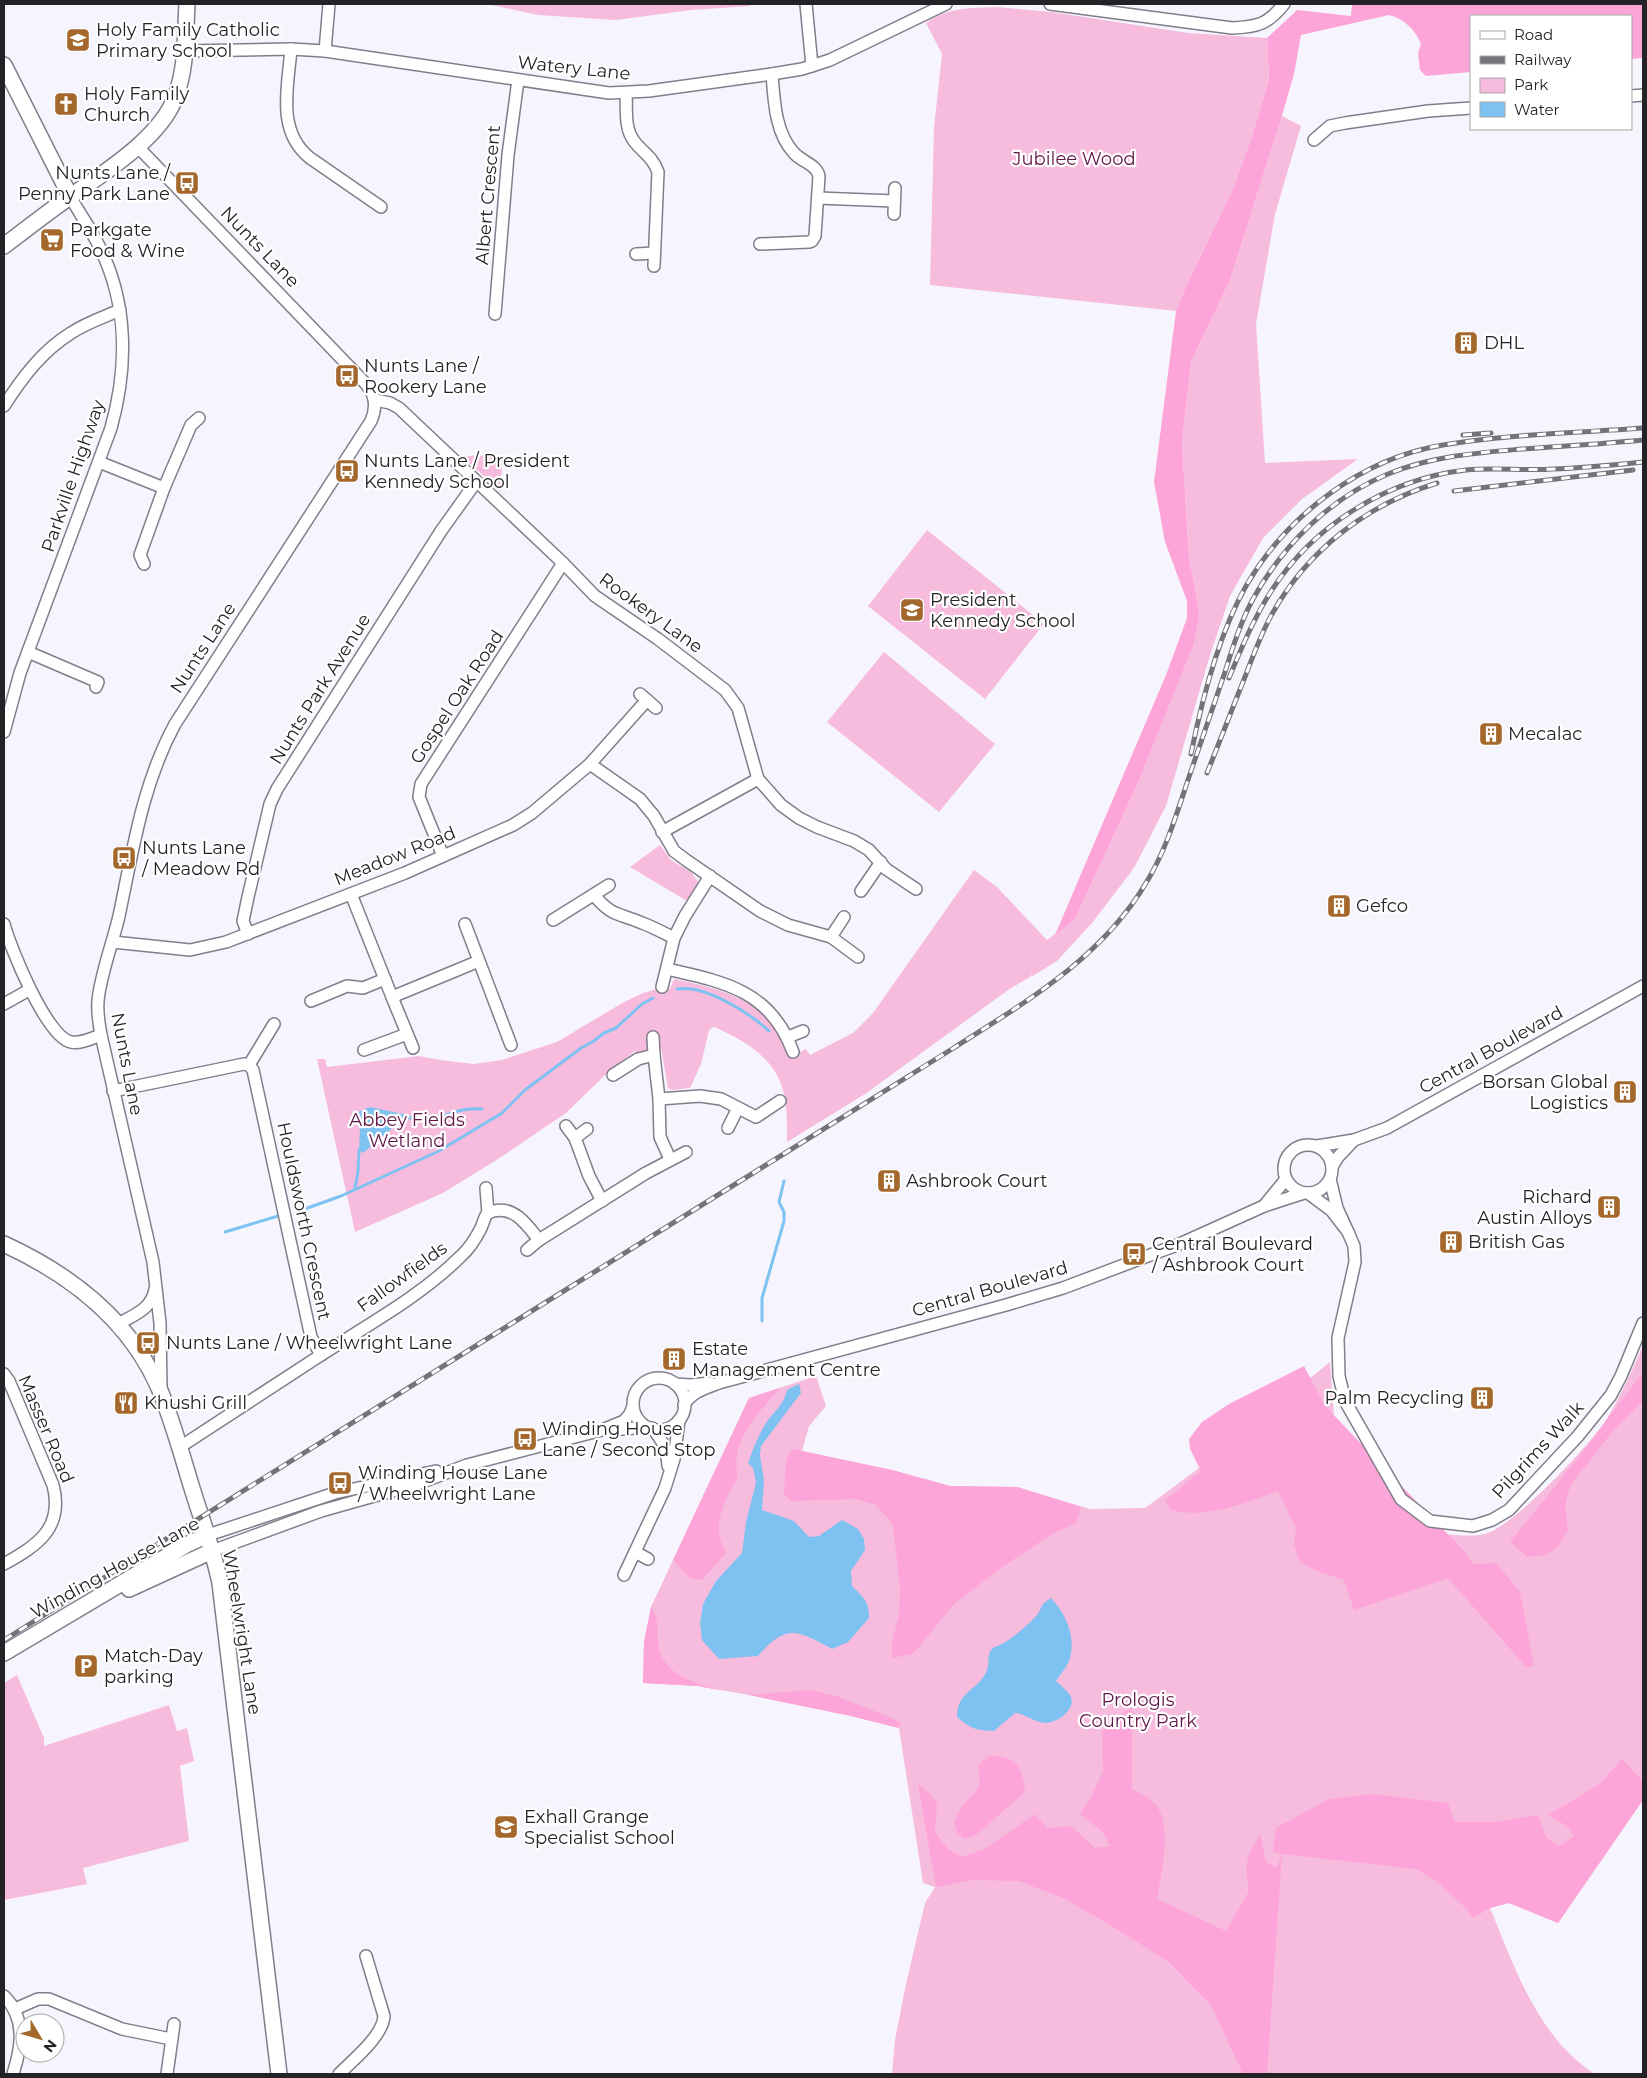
<svg xmlns="http://www.w3.org/2000/svg" width="1647" height="2078" viewBox="0 0 1647 2078" font-family="Montserrat,sans-serif">
  <style>
    .green { fill: #f7bbdd }
    .forest { fill: #fda5d8 }
    .water { fill: #7ec2f2 }
    .lines { fill: none; stroke-linecap: round; stroke-linejoin: round }
    .stream { stroke: #7ec2f2; stroke-width: 3 }
    .street-casing { stroke: #807e8a; stroke-width: 14 }
    .secondary-casing { stroke: #807e8a; stroke-width: 18 }
    .street { stroke: #fff; stroke-width: 11 }
    .secondary { stroke: #fff; stroke-width: 15 }
    .rail-casing { stroke: #747379; stroke-width: 5 }
    .rail { stroke: #fff; stroke-width: 3; stroke-dasharray: 9; stroke-linecap: butt }
    .labels { text-anchor: middle; dominant-baseline: central; stroke-width: 4.5; stroke-linejoin: round; paint-order: stroke }
    .poi-label { font-size: 18px; fill: #232227; stroke: #fff; text-anchor: start }
    .street-label { font-size: 18px; fill: #232227; stroke: #fff }
    .park-label { font-size: 18px; fill: #611548; stroke: #fff }
  </style>
  <rect width="100%" height="100%" fill="#f6f5fd"/>
  <g class="green">
    <polygon points="487,4 750,4 750,6 692,10 616,20 538,15"/>
    <path d="M997,7l54,5 137,21 79,5 2,42 -17,56 -19,53 -46,95 -11,27 -246,-26 4,-157 8,-74 -16,-31c22,-16 45,-15 71,-16z"/>
    <path d="M1282,116l19,10 -26,88 -19,110 9,139 93,-4 -56,40 -39,39 -33,58 -20,59 -44,151 -32,62 -42,55 -35,38 -26,16 2,-5 -3,5 -22,13 -143,104 -78,48c0,-12 0,-24 -1,-36 -4,-43 -35,-63 -72,-79l-5,3 -8,34 -11,24 -18,2 -4,-2 -7,-40 -25,5 -1,-2 -33,27 -36,35 -68,46 -55,34 -88,39 -38,-173h8l2,8 92,-11 21,4 34,4 28,-4 55,-18 67,-40 19,-9 14,-4h13l4,-10c29,6 62,13 86,33 14,11 22,30 30,45l16,-8 4,6 43,-22 20,-20 101,-143 23,17 50,53 28,-21 63,-136 56,-139 5,-27 -2,-18 -8,-41 -7,-115 9,-81 39,-82z"/>
    <polygon points="502,455 501,492 462,456"/>
    <polygon points="927,530 1044,624 985,699 868,606"/>
    <polygon points="884,652 995,744 939,812 827,722"/>
    <polygon points="660,845 671,860 691,872 698,882 687,901 630,867"/>
    <path d="M1643,1345v455l-85,123 -49,-20 -19,5c25,60 48,130 105,166h-703l3,-34 11,-56 19,-81 10,-16 -12,-4 -24,-155 -48,-12 -102,-21 -51,-9 -55,-3 1,-41 7,-35 98,-209 67,-22 10,30 -17,20 -7,25 90,19 58,16 67,1 73,22 55,-1 61,-45 124,-101 4,55 110,117c13,1 28,3 41,0 29,-8 104,-88 121,-114 15,-24 26,-49 37,-75z"/>
    <polygon points="17,1675 44,1738 44,1746 169,1705 177,1731 187,1728 194,1761 180,1766 189,1841 83,1868 87,1884 4,1900 4,1683"/>
  </g>
  <g class="forest">
    <path d="M1352,4h291v54l-12,1v-43h-160v56l-45,4 -6,-6 -2,-17 3,-9c-6,-15 -17,-25 -32,-29l-88,20 -7,39 -12,42 -52,164 -39,82 -9,81 7,115 8,41 2,18 -5,27 -56,139 -63,136 -20,16 111,-260 21,-57v-17l-22,-59 -11,-60 22,-171 11,-27 46,-95 19,-53 17,-56 -2,-42 30,-28 54,6z"/>
    <path d="M1304,1366l21,40 139,145 9,13 23,-1 24,29 14,74 -8,1 -78,-89 -94,32 -10,-30 -27,-9 -17,-9 -6,-17 2,-17 -18,-37c-33,12 -72,28 -107,19l-6,-10 36,-29 -11,-22 -1,-10 13,-17 27,-18z"/>
    <polygon points="1643,1372 1643,1401 1612,1432 1570,1486 1565,1505 1568,1530 1558,1547 1545,1555 1527,1557 1510,1542 1585,1449"/>
    <path d="M780,1388c-21,24 -51,54 -42,88 -10,18 -23,41 -18,62 1,5 4,11 6,15l-24,27 -12,-2 -17,-18 76,-162z"/>
    <polygon points="792,1449 892,1470 950,1486 1017,1487 1081,1507 1076,1523 1052,1534 1002,1567 953,1605 913,1654 892,1658 892,1642 899,1616 900,1589 893,1525 876,1505 856,1499 791,1501 784,1495 786,1461"/>
    <path d="M651,1607c8,12 6,18 7,33 1,35 37,43 65,51l-25,-5 -55,-3 1,-41z"/>
    <polygon points="810,1690 836,1696 892,1718 900,1723 899,1728 851,1716 749,1695"/>
    <path d="M1132,1708v81c7,4 15,7 20,12 23,19 9,72 5,98l69,32 23,-40c-5,-28 -3,-33 11,-57l6,28 11,6 5,-14 -9,-2 3,-24 53,-29 44,-5 75,9 7,19h41l42,-7 8,22 13,9 15,-10 -7,-10 -19,-11 52,-31 22,-25 21,22v19l-85,123 -49,-20 -19,5 -17,10 -6,-9 -31,-28 -20,-12 -134,-15 -15,220h-24l-32,-69 -41,-42 -53,-34 -54,-31 -44,-17 -45,-1 -38,7 -18,-103 11,9 8,10 -2,29 12,16 15,9 23,-8 50,-35 12,14 24,-2 24,22 15,-2 -7,-14 -23,-18 11,-17 12,-26 -1,-39 13,-15z"/>
    <path d="M989,1756c27,-1 34,11 36,36l-49,43 -11,4 -8,-6 -3,-11c3,-6 6,-13 10,-18 15,-16 18,-16 14,-39z"/>
  </g>
  <g class="water">
    <polygon points="370,1107 403,1114 407,1117 407,1119 397,1124 363,1153 359,1150 360,1131 356,1118 358,1112"/>
    <path d="M799,1384l2,9 -40,53 -1,9 4,26 -2,29 32,11 15,16 10,-1 23,-16 16,9 6,10 1,11 -14,21 1,15c12,12 17,15 17,32l-21,24 -16,7c-35,-19 -45,-26 -74,7l-39,3 -17,-19 -2,-17 3,-19 13,-23 26,-28 4,-31 10,-39 -3,-15 -5,-5c5,-14 10,-27 18,-40 8,-12 18,-18 21,-33z"/>
    <path d="M1051,1598c15,16 26,40 18,63 -3,7 -9,14 -13,20 4,4 11,9 14,14 8,14 -14,29 -26,28 -10,-1 -19,-9 -29,-10l-21,18c-16,0 -25,-3 -37,-14 0,-27 22,-26 30,-47 3,-7 -1,-16 6,-22 3,-2 8,-3 11,-5 11,-7 24,-18 33,-28 7,-9 1,-9 14,-17z"/>
  </g>
  <g class="lines">
    <g class="stream">
      <path d="M677,989c28,-5 72,24 92,42"/>
      <path d="M407,1118c8,-1 16,2 24,1 20,-4 29,-12 51,-10"/>
      <polyline points="355,1188 358,1172 359,1150"/>
      <polyline points="299,1211 341,1196 439,1151 502,1113 525,1090 581,1048 594,1041 604,1033 616,1028 642,1004 653,998"/>
      <polyline points="225,1232 278,1216"/>
      <polyline points="762,1321 762,1298 784,1221 784,1212 779,1202 784,1181"/>
    </g>
    <defs>
      <g id="street">
        <polyline points="806,4 812,66"/>
        <path d="M1050,4l182,24c26,-1 36,-4 52,-24"/>
        <path d="M291,49c-3,38 -15,82 19,109l71,49"/>
        <polyline points="184,51 291,49 325,51 609,93 649,91 772,74 802,69 830,60 946,4"/>
        <polyline points="325,51 329,4"/>
        <path d="M626,94c1,15 -2,34 8,47 8,11 19,16 24,31l-4,94"/>
        <polyline points="1631,96 1643,95"/>
        <polyline points="1314,140 1330,126 1345,123 1428,111 1471,108"/>
        <path d="M137,146l229,238c10,11 11,23 5,37l-196,303c-33,61 -42,126 -56,192 -6,26 -19,60 -21,85 -1,12 1,23 3,34l52,227 7,61 1,67"/>
        <polyline points="818,198 894,201"/>
        <polyline points="894,214 895,188"/>
        <path d="M760,244l49,-2 3,-1 3,-5 4,-60c-3,-12 -17,-14 -25,-23 -19,-20 -20,-53 -22,-79"/>
        <polyline points="636,254 654,253"/>
        <polyline points="495,314 508,155 518,80"/>
        <polyline points="375,400 390,403 399,408 563,563 595,596 658,639 725,690 738,708 758,779 781,805 799,818 817,827 854,841 869,850 886,869 916,889"/>
        <path d="M4,406c18,-28 38,-55 67,-73 15,-10 33,-16 49,-23"/>
        <polyline points="99,462 164,488"/>
        <polyline points="144,564 140,555 164,488 191,425 199,418"/>
        <polyline points="28,652 98,682 96,687"/>
        <polyline points="640,694 656,708"/>
        <path d="M4,732l16,-59 91,-245c17,-61 17,-125 -12,-182 -8,-17 -20,-33 -29,-50"/>
        <polyline points="590,764 640,799 654,816 674,851 686,860 760,911 788,925 831,937 844,917"/>
        <polyline points="662,832 758,779"/>
        <polyline points="443,856 419,797 421,784 563,563"/>
        <polyline points="861,891 881,862"/>
        <polyline points="351,894 392,997 479,961"/>
        <path d="M594,895c18,22 25,18 48,28 11,4 22,10 32,15"/>
        <polyline points="553,920 609,885"/>
        <path d="M4,924c6,23 43,114 67,118 10,2 21,-4 30,-7"/>
        <polyline points="465,924 511,1045"/>
        <polyline points="248,934 243,921 248,897 270,804 277,789 441,531 476,482"/>
        <polyline points="831,937 858,957"/>
        <polyline points="113,942 190,950 226,942 405,873 513,825 532,813 590,764 647,700"/>
        <path d="M667,969c58,13 104,22 126,83"/>
        <polyline points="662,987 674,938 685,916 710,876"/>
        <polyline points="392,997 413,1048"/>
        <polyline points="311,1001 347,986 363,988 385,979"/>
        <polyline points="4,1004 29,990"/>
        <polyline points="653,1037 654,1055"/>
        <polyline points="788,1037 803,1031"/>
        <polyline points="364,1050 407,1034"/>
        <polyline points="249,1065 274,1024"/>
        <polyline points="613,1075 638,1059 654,1055 659,1099 660,1137 670,1159"/>
        <polyline points="113,1091 244,1064 249,1065 253,1070 311,1337 321,1355 180,1447"/>
        <polyline points="659,1099 700,1096 721,1099 756,1117 780,1101"/>
        <polyline points="566,1126 575,1138 589,1176 602,1201"/>
        <polyline points="728,1128 738,1108"/>
        <polyline points="575,1138 587,1129"/>
        <circle cx="1308" cy="1169" r="24"/>
        <polyline points="1317,1146 1354,1140 1387,1128 1643,986"/>
        <polyline points="1332,1167 1338,1157 1354,1140"/>
        <polyline points="486,1188 488,1213"/>
        <polyline points="1308,1193 1331,1210 1348,1232 1337,1208 1330,1179"/>
        <polyline points="1264,1206 1286,1179"/>
        <polyline points="1348,1232 1354,1246 1355,1262 1338,1338 1339,1376 1345,1401 1401,1499 1430,1521 1473,1526 1492,1520 1509,1510 1578,1436 1611,1395 1621,1376 1643,1323"/>
        <polyline points="527,1250 539,1240 646,1173 686,1152"/>
        <path d="M118,1324c16,-9 34,-15 37,-35"/>
        <path d="M321,1355c48,-31 100,-59 140,-99 9,-8 15,-18 20,-28 2,-4 3,-10 6,-14 1,-1 5,-3 7,-3 21,-5 34,15 45,29"/>
        <path d="M4,1374l5,7 44,104c11,43 -15,60 -49,79"/>
        <circle cx="659" cy="1404" r="26"/>
        <polyline points="675,1384 690,1385 710,1383"/>
        <path d="M684,1405c7,-13 22,-17 35,-22l287,-78 57,-17 119,-45 82,-37 40,-13"/>
        <path d="M652,1428c11,13 15,21 16,38"/>
        <polyline points="611,1430 647,1427"/>
        <polyline points="208,1535 335,1493 436,1471"/>
        <polyline points="212,1551 321,1511 417,1484 467,1465 602,1430 624,1421 630,1414 633,1406"/>
        <polyline points="635,1552 648,1559"/>
        <polyline points="624,1575 665,1488 674,1459 679,1420"/>
        <path d="M4,1996c22,22 18,50 9,78"/>
        <polyline points="15,2009 38,1999 49,1999 122,2029 171,2039"/>
        <polyline points="167,2074 174,2024"/>
        <path d="M339,2074c14,-14 44,-38 45,-58l-18,-60"/>
      </g>
      <g id="secondary">
        <polyline points="4,65 70,196"/>
        <path d="M4,246c22,-17 44,-34 67,-50 34,-24 89,-58 104,-98 12,-30 10,-63 12,-94"/>
        <path d="M4,1244c65,30 125,75 155,144 13,31 22,64 32,97 10,33 22,64 29,98l59,491"/>
        <polyline points="129,1589 212,1551"/>
        <polyline points="4,1653 186,1545 208,1535"/>
      </g>
    </defs>
    <use href="#street" class="street-casing"/>
    <use href="#secondary" class="secondary-casing"/>
    <use href="#street" class="street"/>
    <use href="#secondary" class="secondary"/>
    <defs>
      <g id="rail">
        <polyline points="1463,435 1491,433"/>
        <polyline points="1454,491 1633,470"/>
        <path d="M1229,678c12,-29 24,-58 41,-85 42,-67 117,-114 196,-123 29,-3 58,1 87,-1 30,-1 60,-4 90,-7"/>
        <path d="M1191,754c11,-55 28,-120 55,-168 41,-71 116,-128 197,-141 66,-11 134,-12 200,-17"/>
        <path d="M1207,773c13,-32 25,-64 38,-96 8,-21 16,-43 27,-63 36,-64 94,-109 165,-131"/>
        <path d="M4,1640l948,-591c72,-46 149,-90 194,-166 21,-34 32,-74 45,-112 11,-32 22,-64 33,-96 8,-25 16,-52 29,-76 30,-54 77,-101 135,-125 44,-18 88,-21 134,-25 40,-3 81,-5 121,-9"/>
      </g>
    </defs>
    <use href="#rail" class="rail-casing"/>
    <use href="#rail" class="rail"/>
  </g>
  <defs>
    <symbol id="school-square" viewBox="-11 -11 22 22"><rect x="-9" y="-9" width="18" height="18" rx="4" fill="#a5682c" stroke="#fff"/><path d="M0-5L7-2L0 1L-7-2ZM-4 1L0 2.5L4 1V4Q0 6-4 4Z" fill="#fff"/></symbol>
    <symbol id="church-square" viewBox="-11 -11 22 22"><rect x="-9" y="-9" width="18" height="18" rx="4" fill="#a5682c" stroke="#fff"/><path d="M-1.2-6h2.4v3.5h3.3v2.4h-3.3V6h-2.4V-.1h-3.3v-2.4h3.3Z" fill="#fff"/></symbol>
    <symbol id="bus-square" viewBox="-11 -11 22 22"><rect x="-9" y="-9" width="18" height="18" rx="4" fill="#a5682c" stroke="#fff"/><path d="M-5-6H5V4H4V6H2V4H-2V6H-4V4H-5ZM-3.5-4V0h7V-4ZM-3.5 1.2v1.5H-2V1.2ZM2 1.2v1.5H3.5V1.2Z" fill="#fff"/></symbol>
    <symbol id="supermarket-square" viewBox="-11 -11 22 22"><rect x="-9" y="-9" width="18" height="18" rx="4" fill="#a5682c" stroke="#fff"/><path d="M-6-5.5h2.5l.6 2H6L4.5 2H-2.5L-4.4-4H-6ZM-1.5 3.2a1.3 1.3 0 1 0 .1 0ZM3 3.2a1.3 1.3 0 1 0 .1 0Z" fill="#fff"/></symbol>
    <symbol id="building-square" viewBox="-11 -11 22 22"><rect x="-9" y="-9" width="18" height="18" rx="4" fill="#a5682c" stroke="#fff"/><path d="M-4-6H4V6H1V3H-1V6H-4ZM-2.5-4.3h1.7v1.8h-1.7ZM.8-4.3h1.7v1.8H.8ZM-2.5-1h1.7V.8h-1.7ZM.8-1h1.7V.8H.8Z" fill="#fff"/></symbol>
    <symbol id="restaurant-square" viewBox="-11 -11 22 22"><rect x="-9" y="-9" width="18" height="18" rx="4" fill="#a5682c" stroke="#fff"/><path d="M-5-6h1v4h1v-4h1v4h1v-4h1v5L-1.5 .5V6h-2V.5L-5-1ZM5-6V6H3V1.5H1.5Q1.5-4 5-6Z" fill="#fff"/></symbol>
    <symbol id="parking-square" viewBox="-11 -11 22 22"><rect x="-9" y="-9" width="18" height="18" rx="4" fill="#a5682c" stroke="#fff"/><path d="M-3.5-5.5H1a3.5 3.5 0 0 1 0 7H-1V5.5H-3.5ZM-1-3.4V-.6H.8a1.4 1.4 0 0 0 0-2.8Z" fill="#fff"/></symbol>
  </defs>
  <g fill-rule="evenodd">
    <use href="#school-square" x="64" y="26" width="28" height="28"/>
    <use href="#church-square" x="52" y="90" width="28" height="28"/>
    <use href="#bus-square" x="173" y="169" width="28" height="28"/>
    <use href="#supermarket-square" x="38" y="226" width="28" height="28"/>
    <use href="#building-square" x="1452" y="329" width="28" height="28"/>
    <use href="#bus-square" x="333" y="362" width="28" height="28"/>
    <use href="#bus-square" x="333" y="457" width="28" height="28"/>
    <use href="#school-square" x="898" y="596" width="28" height="28"/>
    <use href="#building-square" x="1477" y="720" width="28" height="28"/>
    <use href="#bus-square" x="110" y="844" width="28" height="28"/>
    <use href="#building-square" x="1325" y="892" width="28" height="28"/>
    <use href="#building-square" x="1611" y="1078" width="28" height="28"/>
    <use href="#building-square" x="875" y="1167" width="28" height="28"/>
    <use href="#building-square" x="1595" y="1193" width="28" height="28"/>
    <use href="#building-square" x="1437" y="1228" width="28" height="28"/>
    <use href="#bus-square" x="1120" y="1240" width="28" height="28"/>
    <use href="#bus-square" x="134" y="1329" width="28" height="28"/>
    <use href="#building-square" x="660" y="1345" width="28" height="28"/>
    <use href="#building-square" x="1468" y="1384" width="28" height="28"/>
    <use href="#restaurant-square" x="112" y="1389" width="28" height="28"/>
    <use href="#bus-square" x="511" y="1425" width="28" height="28"/>
    <use href="#bus-square" x="326" y="1469" width="28" height="28"/>
    <use href="#parking-square" x="72" y="1652" width="28" height="28"/>
    <use href="#school-square" x="492" y="1813" width="28" height="28"/>
  </g>
  <g class="labels">
    <g class="poi-label">
      <text x="96" y="30">Holy Family Catholic<tspan x="96" dy="21">Primary School</tspan></text>
      <text x="84" y="94">Holy Family<tspan x="84" dy="21">Church</tspan></text>
      <text x="170" y="173" text-anchor="end">Nunts Lane /<tspan x="170" dy="21">Penny Park Lane</tspan></text>
      <text x="70" y="230">Parkgate<tspan x="70" dy="21">Food &amp; Wine</tspan></text>
      <text x="1484" y="343">DHL</text>
      <text x="364" y="366">Nunts Lane /<tspan x="364" dy="21">Rookery Lane</tspan></text>
      <text x="364" y="461">Nunts Lane / President<tspan x="364" dy="21">Kennedy School</tspan></text>
      <text x="930" y="600">President<tspan x="930" dy="21">Kennedy School</tspan></text>
      <text x="1508" y="734">Mecalac</text>
      <text x="142" y="848">Nunts Lane<tspan x="142" dy="21">/ Meadow Rd</tspan></text>
      <text x="1356" y="906">Gefco</text>
      <text x="1608" y="1082" text-anchor="end">Borsan Global<tspan x="1608" dy="21">Logistics</tspan></text>
      <text x="906" y="1181">Ashbrook Court</text>
      <text x="1592" y="1197" text-anchor="end">Richard<tspan x="1592" dy="21">Austin Alloys</tspan></text>
      <text x="1468" y="1242">British Gas</text>
      <text x="1152" y="1244">Central Boulevard<tspan x="1152" dy="21">/ Ashbrook Court</tspan></text>
      <text x="166" y="1343">Nunts Lane / Wheelwright Lane</text>
      <text x="692" y="1349">Estate<tspan x="692" dy="21">Management Centre</tspan></text>
      <text x="1464" y="1398" text-anchor="end">Palm Recycling</text>
      <text x="144" y="1403">Khushi Grill</text>
      <text x="542" y="1429">Winding House<tspan x="542" dy="21">Lane / Second Stop</tspan></text>
      <text x="358" y="1473">Winding House Lane<tspan x="358" dy="21">/ Wheelwright Lane</tspan></text>
      <text x="104" y="1656">Match-Day<tspan x="104" dy="21">parking</tspan></text>
      <text x="524" y="1817">Exhall Grange<tspan x="524" dy="21">Specialist School</tspan></text>
    </g>
    <g class="street-label">
      <text transform="translate(574 68) rotate(6)">Watery Lane</text>
      <text transform="translate(488 195) rotate(-85)">Albert Crescent</text>
      <text transform="translate(260 247) rotate(46)">Nunts Lane</text>
      <text transform="translate(73 476) rotate(-71)">Parkville Highway</text>
      <text transform="translate(651 613) rotate(36)">Rookery Lane</text>
      <text transform="translate(203 648) rotate(-57)">Nunts Lane</text>
      <text transform="translate(320 689) rotate(-58)">Nunts Park Avenue</text>
      <text transform="translate(457 697) rotate(-57)">Gospel Oak Road</text>
      <text transform="translate(395 856) rotate(-22)">Meadow Road</text>
      <text transform="translate(1491 1050) rotate(-29)">Central Boulevard</text>
      <text transform="translate(127 1064) rotate(79)">Nunts Lane</text>
      <text transform="translate(304 1221) rotate(78)">Houldsworth Crescent</text>
      <text transform="translate(402 1277) rotate(-36)">Fallowfields</text>
      <text transform="translate(990 1289) rotate(-16)">Central Boulevard</text>
      <text transform="translate(46 1429) rotate(67)">Masser Road</text>
      <text transform="translate(1538 1450) rotate(-47)">Pilgrims Walk</text>
      <text transform="translate(115 1568) rotate(-29)">Winding House Lane</text>
      <text transform="translate(242 1632) rotate(81)">Wheelwright Lane</text>
    </g>
    <g class="park-label">
      <text x="1074" y="159">Jubilee Wood</text>
      <text x="407" y="1120">Abbey Fields<tspan x="407" dy="21">Wetland</tspan></text>
      <text x="1138" y="1700">Prologis<tspan x="1138" dy="21">Country Park</tspan></text>
    </g>
  </g>
  <rect width="1647" height="2078" fill="none" stroke="#232227" stroke-width="10"/>
  <rect x="1470" y="15" width="162" height="115" fill="#ffffff" stroke="#a7a7a9"/>
  <rect x="1480" y="31" width="25" height="8" fill="#ffffff" stroke="#a7a7a9"/>
  <text x="1514" y="40" font-size="15" fill="#232227">Road</text>
  <rect x="1480" y="56" width="25" height="8" fill="#747379" stroke="#a7a7a9"/>
  <text x="1514" y="65" font-size="15" fill="#232227">Railway</text>
  <rect x="1480" y="78" width="25" height="15" fill="#f7bbdd" stroke="#a7a7a9"/>
  <text x="1514" y="90" font-size="15" fill="#232227">Park</text>
  <rect x="1480" y="102" width="25" height="15" fill="#7ec2f2" stroke="#a7a7a9"/>
  <text x="1514" y="115" font-size="15" fill="#232227">Water</text>
  <g transform="translate(40 2038) rotate(128)"><circle r="24" fill="#ffffff" stroke="#a7a7a9"/>
  <path d="M0-4L9 19L0 12L-9 19Z" fill="#a5682c"/>
  <text y="-8" font-size="14" font-weight="bold" text-anchor="middle" fill="#232227">N</text>
  </g>
</svg>
